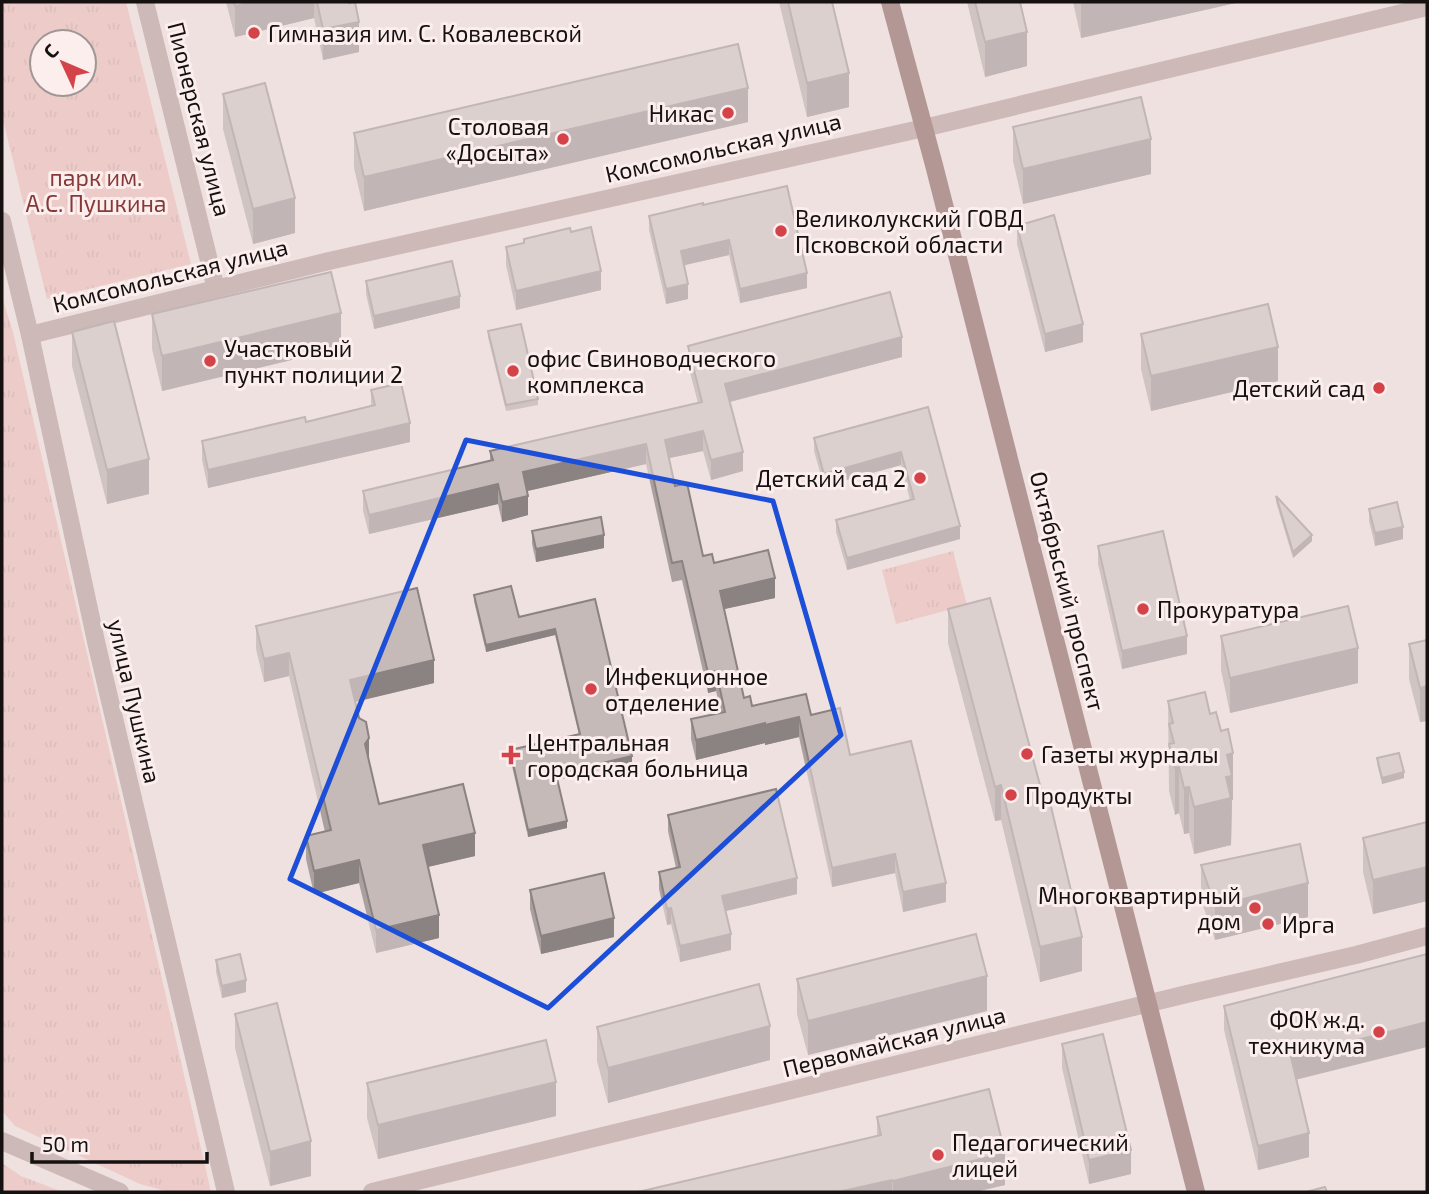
<svg xmlns="http://www.w3.org/2000/svg" width="1429" height="1194" viewBox="0 0 1429 1194" font-family="'Exo 2',sans-serif">
  <style>
    .grass { fill: url(#grass-tufts); fill-rule: evenodd }
    .lines { fill: none; stroke-linecap: round; stroke-linejoin: round }
    .minor { stroke: #a48886; stroke-width: 18 }
    .major { stroke: #6b3d3b; stroke-width: 18 }
    .wall { fill: #aaa09f }
    .shaded-wall { fill: #8b8282 }
    .building { fill: #c6bab9; stroke: #8b8282; stroke-width: 2 }
    .marked { fill: none; stroke: #1d4ed8; stroke-width: 5; stroke-linejoin: round }
    .poi-dot { fill: #d34349; stroke: #fbeeed; stroke-width: 2.5 }
    .labels { text-anchor: middle; dominant-baseline: central; stroke-width: 6; stroke-linejoin: round; paint-order: stroke }
    .poi-label { font-size: 23px; fill: #151111; stroke: #fbeeed; text-anchor: start }
    .street-label { font-size: 23px; fill: #151111; stroke: #fbeeed }
    .park-label { font-size: 23px; fill: #873939; stroke: #fbeeed }
  </style>
  <defs>
    <pattern id="grass-tufts" width="24" height="20" patternUnits="userSpaceOnUse" patternTransform="scale(1.75)"><rect width="24" height="20" fill="#eab0ad"/><path d="M3 7l-1-3M5 7V3M7 7l1-3M15 17l-1-3M17 17v-4M19 17l1-3" fill="none" stroke="#c89694"/></pattern>
  </defs>
  <rect width="100%" height="100%" fill="#eee1e0"/>
  <g class="grass">
    <path d="M2,2h124l65,262 -144,35 -45,-183zM42,42h42v42h-42z"/>
    <polygon points="2,297 13,332 211,1192 169,1192 140,1184 15,1126 2,1111"/>
    <polygon points="953,551 967,605 896,624 882,570"/>
    <polygon points="2,1163 21,1176 63,1192 2,1192"/>
  </g>
  <g class="lines">
    <g class="minor">
      <polyline points="145,2 216,289"/>
      <polyline points="2,221 30,335 97,646 226,1192"/>
      <polyline points="30,335 329,261 924,128 1427,7"/>
      <polyline points="2,1141 120,1192"/>
      <polyline points="372,1192 1187,994 1356,955 1427,936"/>
    </g>
    <polyline class="major" points="890,2 934,165 1196,1192"/>
  </g>
  <g class="wall">
    <polygon points="226,2 349,2 359,52 323,60 314,18 235,37"/>
    <polygon points="779,2 832,2 849,107 807,117"/>
    <polygon points="967,2 1020,2 1027,66 985,77"/>
    <polygon points="1073,2 1240,2 1081,38"/>
    <polygon points="223,94 295,233 253,244 223,129"/>
    <polygon points="748,122 364,211 354,168 354,133"/>
    <polygon points="1013,127 1151,174 1023,204 1013,161"/>
    <polygon points="703,205 807,288 740,303 729,255 684,265 688,299 666,304 649,230 649,216"/>
    <polygon points="1017,226 1083,342 1045,352 1017,244"/>
    <polygon points="571,232 601,290 516,310 506,265 506,247 524,243 524,239"/>
    <polygon points="366,281 460,308 374,329 366,294"/>
    <polygon points="152,314 341,348 162,391 152,349"/>
    <polygon points="488,331 538,399 538,405 506,411 488,337"/>
    <polygon points="72,332 149,494 107,504 72,366"/>
    <polygon points="1141,334 1278,381 1151,411 1141,369"/>
    <polygon points="688,346 902,357 730,402 743,471 711,480 703,451 669,458 675,486 703,556 775,598 724,609 744,698 752,706 811,715 850,755 946,902 903,912 895,873 832,887 799,737 765,745 765,743 696,760 691,739 691,719 721,712 716,691 708,693 682,580 672,582 646,464 527,491 528,515 502,522 498,504 369,534 363,511 363,491 490,461 490,451 698,403 688,365"/>
    <polygon points="371,390 410,442 208,488 202,460 202,441 306,422 371,406"/>
    <polygon points="928,407 960,539 847,570 836,532 836,520 910,500 901,465 824,486 814,451 814,438"/>
    <polygon points="1276,496 1312,541 1293,558 1276,502"/>
    <polygon points="1369,509 1403,539 1375,546 1369,521"/>
    <polygon points="532,531 604,548 536,562 532,544"/>
    <polygon points="1098,546 1187,654 1122,669 1098,564"/>
    <polygon points="474,595 519,617 595,599 632,762 557,780 567,828 528,837 510,757 510,750 579,735 555,635 486,652 474,601"/>
    <polygon points="948,609 1082,971 1040,982 1001,820 995,821 948,643"/>
    <polygon points="256,626 434,683 355,702 379,804 475,856 428,867 439,938 376,953 359,883 314,894 306,859 306,836 325,832 289,676 264,682 256,649"/>
    <polygon points="1221,636 1358,683 1230,713 1221,670"/>
    <polygon points="1427,640 1427,721 1420,722 1409,679 1409,644"/>
    <polygon points="1168,701 1210,714 1221,731 1233,800 1232,800 1231,845 1194,854 1189,833 1184,834 1179,813 1175,815 1169,791"/>
    <polygon points="1377,758 1404,778 1382,784 1377,764"/>
    <polygon points="668,815 797,894 725,911 731,950 680,962 671,924 667,925 659,889 659,872 676,868 668,831"/>
    <polygon points="1427,822 1427,901 1373,914 1363,872 1363,838"/>
    <polygon points="1201,865 1308,917 1215,940 1201,900"/>
    <polygon points="530,890 614,937 541,954 530,909"/>
    <polygon points="216,960 246,992 222,998 216,972"/>
    <polygon points="797,979 987,1011 808,1055 797,1014"/>
    <polygon points="1224,1006 1296,1080 1309,1157 1258,1170 1224,1030"/>
    <polygon points="235,1014 311,1176 270,1186 235,1048"/>
    <polygon points="597,1027 770,1060 608,1103 597,1061"/>
    <polygon points="1062,1044 1131,1174 1089,1184 1062,1068"/>
    <polygon points="367,1083 556,1116 378,1159 367,1118"/>
    <polygon points="877,1117 1005,1185 975,1192 638,1192 877,1136"/>
  </g>
  <g class="shaded-wall">
    <polygon points="253,2 314,2 314,18 235,37 235,6"/>
    <polygon points="1081,2 1240,2 1081,38"/>
    <polygon points="359,22 359,52 323,60 323,29"/>
    <polygon points="1027,32 1027,66 985,77 985,42"/>
    <polygon points="849,73 849,107 807,117 807,83"/>
    <polygon points="748,88 748,122 364,211 364,177"/>
    <polygon points="1151,139 1151,174 1023,204 1023,169"/>
    <polygon points="295,198 295,233 253,244 253,209"/>
    <polygon points="729,240 729,255 681,266 681,251"/>
    <polygon points="601,271 601,290 516,310 516,291"/>
    <polygon points="807,273 807,288 740,303 740,289"/>
    <polygon points="688,284 688,299 666,304 666,289"/>
    <polygon points="460,296 460,308 374,329 374,316"/>
    <polygon points="341,313 341,348 162,391 162,356"/>
    <polygon points="1083,324 1083,342 1045,352 1045,334"/>
    <polygon points="902,337 902,357 725,403 725,384"/>
    <polygon points="1278,347 1278,381 1151,411 1151,376"/>
    <polygon points="410,423 410,442 208,488 208,470"/>
    <polygon points="703,431 703,451 665,459 665,440"/>
    <polygon points="646,444 646,464 523,492 523,472"/>
    <polygon points="743,452 743,471 711,480 711,460"/>
    <polygon points="901,452 901,465 824,486 824,474"/>
    <polygon points="149,459 149,494 107,504 107,470"/>
    <polygon points="498,484 498,504 369,534 369,515"/>
    <polygon points="528,496 528,515 502,522 502,502"/>
    <polygon points="960,526 960,539 847,570 847,558"/>
    <polygon points="1403,527 1403,539 1375,546 1375,533"/>
    <polygon points="604,535 604,548 536,562 536,549"/>
    <polygon points="1312,535 1312,541 1293,558 1293,552"/>
    <polygon points="775,578 775,598 720,610 720,591"/>
    <polygon points="555,629 555,635 486,652 486,645"/>
    <polygon points="1187,636 1187,654 1122,669 1122,651"/>
    <polygon points="1358,648 1358,683 1230,713 1230,678"/>
    <polygon points="289,653 289,676 264,682 264,659"/>
    <polygon points="434,660 434,683 350,703 350,680"/>
    <polygon points="716,671 716,691 708,693 708,673"/>
    <polygon points="1427,686 1427,721 1420,722 1420,688"/>
    <polygon points="799,717 799,737 765,745 765,725"/>
    <polygon points="765,723 765,743 696,760 696,740"/>
    <polygon points="369,738 369,761 365,767 365,744"/>
    <polygon points="1233,753 1233,800 1232,800 1231,845 1194,854 1194,807 1227,755"/>
    <polygon points="632,756 632,762 556,780 556,774"/>
    <polygon points="1179,767 1179,813 1175,815 1175,768"/>
    <polygon points="1404,772 1404,778 1382,784 1382,778"/>
    <polygon points="1001,785 1001,820 995,821 995,787"/>
    <polygon points="1189,787 1189,833 1184,834 1184,788"/>
    <polygon points="567,821 567,828 528,837 528,830"/>
    <polygon points="475,833 475,856 423,868 423,845"/>
    <polygon points="895,854 895,873 832,887 832,868"/>
    <polygon points="359,860 359,883 314,894 314,871"/>
    <polygon points="1427,867 1427,901 1373,914 1373,880"/>
    <polygon points="797,878 797,894 722,912 722,896"/>
    <polygon points="946,883 946,902 903,912 903,892"/>
    <polygon points="1308,883 1308,917 1215,940 1215,906"/>
    <polygon points="671,908 671,924 667,925 667,909"/>
    <polygon points="439,915 439,938 376,953 376,930"/>
    <polygon points="614,918 614,937 541,954 541,936"/>
    <polygon points="731,934 731,950 680,962 680,946"/>
    <polygon points="1082,937 1082,971 1040,982 1040,947"/>
    <polygon points="987,976 987,1011 808,1055 808,1021"/>
    <polygon points="246,980 246,992 222,998 222,986"/>
    <polygon points="1427,1022 1427,1047 1291,1081 1291,1057"/>
    <polygon points="770,1026 770,1060 608,1103 608,1068"/>
    <polygon points="556,1082 556,1116 378,1159 378,1125"/>
    <polygon points="1309,1133 1309,1157 1258,1170 1258,1146"/>
    <polygon points="311,1141 311,1176 270,1186 270,1152"/>
    <polygon points="1131,1150 1131,1174 1089,1184 1089,1160"/>
    <polygon points="1005,1153 1005,1185 975,1192 893,1192 893,1181"/>
    <polygon points="892,1180 892,1192 838,1192"/>
  </g>
  <g class="building">
    <polygon points="234,2 253,2 235,6"/>
    <polygon points="317,2 349,2 349,3 355,2 359,22 323,29"/>
    <polygon points="788,2 832,2 849,73 807,83"/>
    <polygon points="975,2 1020,2 1027,32 985,42"/>
    <polygon points="738,44 748,88 364,177 354,133"/>
    <polygon points="265,83 295,198 253,209 223,94"/>
    <polygon points="1141,97 1151,139 1023,169 1013,127"/>
    <polygon points="787,186 807,273 740,289 729,240 681,251 688,284 666,289 649,216 703,203 703,205"/>
    <polygon points="1054,215 1083,324 1045,334 1017,226"/>
    <polygon points="591,227 601,271 516,291 506,247 524,243 524,239 570,228 571,232"/>
    <polygon points="452,261 460,296 374,316 366,281"/>
    <polygon points="331,272 341,313 162,356 152,314"/>
    <polygon points="890,292 902,337 725,384 743,452 711,460 703,431 665,440 675,486 687,483 703,556 712,554 714,563 768,550 775,578 720,591 744,698 750,696 752,706 806,694 811,715 840,708 850,755 911,741 946,883 903,892 895,854 832,868 799,717 765,725 765,723 696,740 691,719 725,712 716,671 708,673 682,561 672,563 646,444 523,472 528,496 502,502 498,484 369,515 363,491 493,460 490,451 702,402 688,346"/>
    <polygon points="1268,304 1278,347 1151,376 1141,334"/>
    <polygon points="114,321 149,459 107,470 72,332"/>
    <polygon points="521,324 538,399 506,405 488,331"/>
    <polygon points="401,383 410,423 208,470 202,441 305,417 306,422 375,405 371,390"/>
    <polygon points="928,407 960,526 847,558 836,520 914,499 901,452 824,474 814,438"/>
    <polygon points="1276,496 1312,535 1293,552"/>
    <polygon points="1397,502 1403,527 1375,533 1369,509"/>
    <polygon points="601,517 604,535 536,549 532,531"/>
    <polygon points="1163,531 1187,636 1122,651 1098,546"/>
    <polygon points="511,586 519,617 595,599 632,756 556,774 567,821 528,830 510,750 580,734 555,629 486,645 474,595"/>
    <polygon points="417,588 434,660 350,680 359,718 366,722 369,738 365,744 379,804 463,784 475,833 423,845 439,915 376,930 359,860 314,871 306,836 331,830 289,653 264,659 256,626"/>
    <polygon points="990,598 1044,800 1049,798 1082,937 1040,947 1001,785 995,787 948,609"/>
    <polygon points="1348,606 1358,648 1230,678 1221,636"/>
    <polygon points="1427,640 1427,686 1420,688 1409,644"/>
    <polygon points="1205,692 1210,714 1216,712 1221,731 1228,729 1233,753 1227,755 1232,776 1226,777 1231,798 1194,807 1189,787 1184,788 1179,767 1175,768 1169,744 1174,743 1169,724 1173,723 1168,701"/>
    <polygon points="1399,753 1404,772 1382,778 1377,758"/>
    <polygon points="776,789 797,878 722,896 731,934 680,946 671,908 667,909 659,872 680,867 668,815"/>
    <polygon points="1427,822 1427,867 1373,880 1363,838"/>
    <polygon points="1300,844 1308,883 1215,906 1201,865"/>
    <polygon points="604,873 614,918 541,936 530,890"/>
    <polygon points="976,934 987,976 808,1021 797,979"/>
    <polygon points="240,954 246,980 222,986 216,960"/>
    <polygon points="1427,954 1427,1022 1291,1057 1309,1133 1258,1146 1224,1006"/>
    <polygon points="759,984 770,1026 608,1068 597,1027"/>
    <polygon points="277,1003 311,1141 270,1152 235,1014"/>
    <polygon points="1103,1034 1131,1150 1089,1160 1062,1044"/>
    <polygon points="546,1040 556,1082 378,1125 367,1083"/>
    <polygon points="989,1089 1005,1153 893,1181 892,1180 838,1192 638,1192 881,1135 877,1117"/>
    <polygon points="1325,1187 1327,1192 1306,1192"/>
  </g>
  <path d="M0 0H1429V1194H0ZM466,440l307,61 68,234 -293,273 -258,-129z" fill="#eee1e0" fill-opacity=".55" fill-rule="evenodd"/>
  <path class="marked" d="M466,440l307,61 68,234 -293,273 -258,-129z"/>
  <g class="poi-dot">
    <circle cx="254" cy="33" r="7"/>
    <circle cx="728" cy="113" r="7"/>
    <circle cx="563" cy="139" r="7"/>
    <circle cx="781" cy="231" r="7"/>
    <circle cx="210" cy="361" r="7"/>
    <circle cx="513" cy="371" r="7"/>
    <circle cx="1379" cy="388" r="7"/>
    <circle cx="920" cy="478" r="7"/>
    <circle cx="1143" cy="609" r="7"/>
    <circle cx="591" cy="689" r="7"/>
    <circle cx="1027" cy="754" r="7"/>
    <path d="M507.5 744.5h7v7h7v7h-7v7h-7v-7h-7v-7h7z"/>
    <circle cx="1011" cy="795" r="7"/>
    <circle cx="1255" cy="908" r="7"/>
    <circle cx="1268" cy="924" r="7"/>
    <circle cx="1379" cy="1032" r="7"/>
    <circle cx="938" cy="1155" r="7"/>
  </g>
  <g class="labels">
    <g class="poi-label">
      <text x="268" y="33">Гимназия им. С. Ковалевской</text>
      <text x="714" y="113" text-anchor="end">Никас</text>
      <text x="549" y="126" text-anchor="end">Столовая<tspan x="549" dy="26">«Досыта»</tspan></text>
      <text x="795" y="218">Великолукский ГОВД<tspan x="795" dy="26">Псковской области</tspan></text>
      <text x="224" y="348">Участковый<tspan x="224" dy="26">пункт полиции 2</tspan></text>
      <text x="527" y="358">офис Свиноводческого<tspan x="527" dy="26">комплекса</tspan></text>
      <text x="1365" y="388" text-anchor="end">Детский сад</text>
      <text x="906" y="478" text-anchor="end">Детский сад 2</text>
      <text x="1157" y="609">Прокуратура</text>
      <text x="605" y="676">Инфекционное<tspan x="605" dy="26">отделение</tspan></text>
      <text x="527" y="742">Центральная<tspan x="527" dy="26">городская больница</tspan></text>
      <text x="1041" y="754">Газеты журналы</text>
      <text x="1025" y="795">Продукты</text>
      <text x="1241" y="895" text-anchor="end">Многоквартирный<tspan x="1241" dy="26">дом</tspan></text>
      <text x="1282" y="924">Ирга</text>
      <text x="1365" y="1019" text-anchor="end">ФОК ж.д.<tspan x="1365" dy="26">техникума</tspan></text>
      <text x="952" y="1142">Педагогический<tspan x="952" dy="26">лицей</tspan></text>
    </g>
    <g class="street-label">
      <text transform="translate(200 119) rotate(76)">Пионерская улица</text>
      <text transform="translate(723 147) rotate(-13)">Комсомольская улица</text>
      <text transform="translate(170 275) rotate(-14)">Комсомольская улица</text>
      <text transform="translate(1068 591) rotate(76)">Октябрьский проспект</text>
      <text transform="translate(135 701) rotate(77)">улица Пушкина</text>
      <text transform="translate(894 1041) rotate(-14)">Первомайская улица</text>
    </g>
    <g class="park-label">
      <text x="96" y="177">парк им.<tspan x="96" dy="26">А.С. Пушкина</tspan></text>
    </g>
  </g>
  <rect width="1429" height="1194" fill="none" stroke="#151111" stroke-width="7"/>
  <g transform="translate(63 63) rotate(314)"><circle r="33" fill="#fbeeed" stroke="#9f9695" stroke-width="2"/>
  <path d="M0-5L12 26L0 18L-12 26Z" fill="#d34349"/>
  <text y="-10" font-size="19" font-weight="bold" text-anchor="middle" fill="#151111">С</text>
  </g>
  <path d="M32 1152v10h175v-10" fill="none" stroke="#151111" stroke-width="3.5"/>
  <text x="42" y="1152" font-size="21" fill="#151111" stroke="#fbeeed" stroke-width="5" paint-order="stroke">50 m</text>
</svg>
